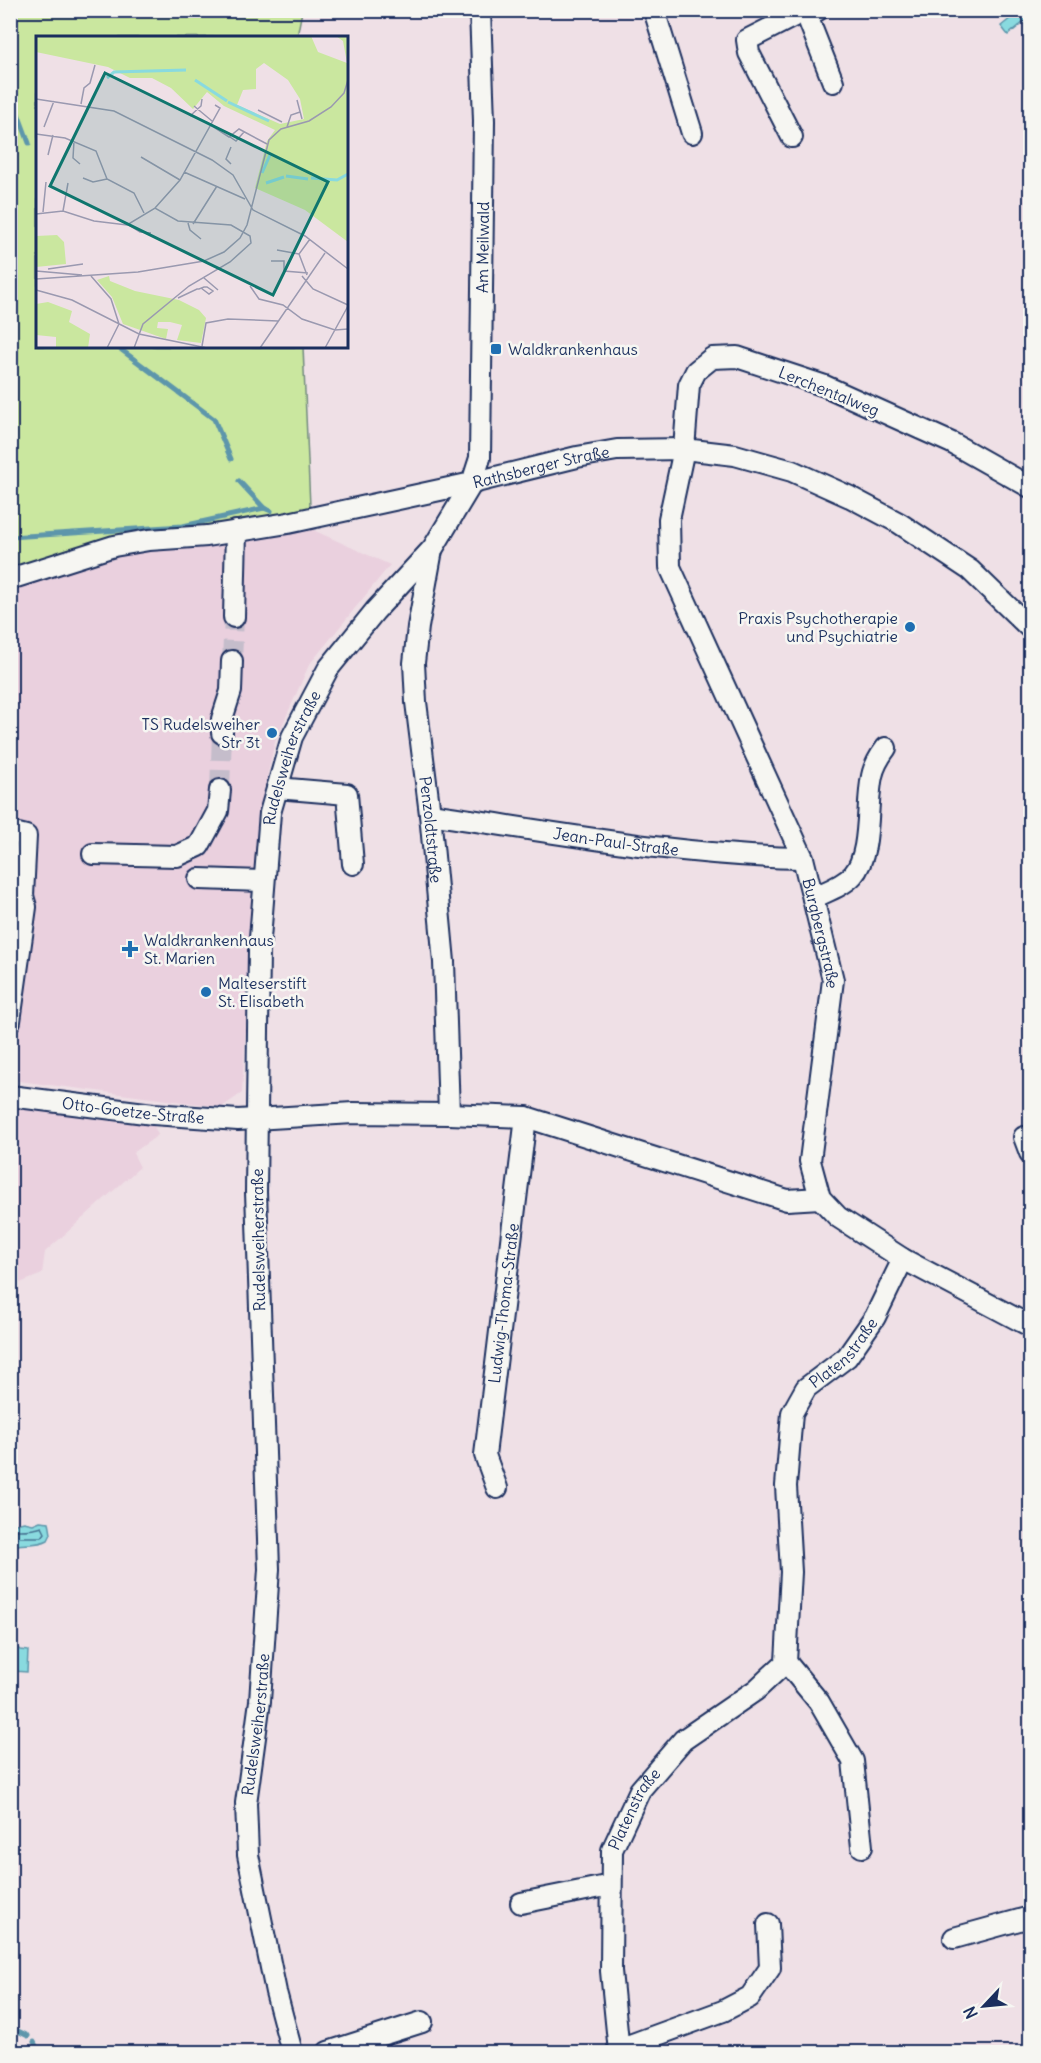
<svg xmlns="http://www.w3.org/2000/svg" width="1041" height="2063" viewBox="0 0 1041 2063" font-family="Delius,sans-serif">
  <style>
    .built { fill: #ead0de }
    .green { fill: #cae79f; stroke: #728b7e; stroke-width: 1.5 }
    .water { fill: #89dadf; stroke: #5d96ab; stroke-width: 1.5 }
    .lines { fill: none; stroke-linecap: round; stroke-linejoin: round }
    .shore { stroke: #477392; stroke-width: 1.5 }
    .stream { stroke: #5d96ab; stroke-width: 5 }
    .minor-tunnel { stroke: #c5bdcb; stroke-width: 20; stroke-dasharray: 20 10; stroke-linecap: butt }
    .minor-casing { stroke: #1b2f5e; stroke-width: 24 }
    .minor { stroke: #f6f6f2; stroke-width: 20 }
    .poi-dot { fill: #1f6fb2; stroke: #f6f6f2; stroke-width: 2 }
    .labels { text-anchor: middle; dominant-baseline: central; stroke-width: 5; stroke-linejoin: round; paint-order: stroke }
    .street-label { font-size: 16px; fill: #1b2f5e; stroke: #f6f6f2 }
    .poi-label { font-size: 16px; fill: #1b2f5e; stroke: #f6f6f2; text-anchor: start }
    .inset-river { fill: none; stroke: #89dadf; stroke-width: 3 }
    .inset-road { fill: none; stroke: #9a99b0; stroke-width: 1.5 }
    .view { fill: #0f766e; fill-opacity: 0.15; stroke: #0f766e; stroke-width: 3 }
    .inset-edge { fill: none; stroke: #1b2f5e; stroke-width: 3 }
  </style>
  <rect width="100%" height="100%" fill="#efe0e6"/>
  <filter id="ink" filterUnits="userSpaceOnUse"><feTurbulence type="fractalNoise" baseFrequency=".0167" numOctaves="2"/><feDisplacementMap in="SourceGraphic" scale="12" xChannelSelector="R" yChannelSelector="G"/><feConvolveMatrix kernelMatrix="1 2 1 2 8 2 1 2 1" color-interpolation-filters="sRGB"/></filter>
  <g filter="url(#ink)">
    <g class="built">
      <polygon points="311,529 390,565 309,665 275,742 258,817 242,1093 222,1107 11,1080 10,587 102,557 145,548 237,541"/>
      <polygon points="10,1104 150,1117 158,1135 133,1153 140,1167 45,1252 42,1274 15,1285 10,1284"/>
    </g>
    <polygon class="green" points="10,11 302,11 297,37 38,38 38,346 303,347 311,529 237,541 145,548 102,557 11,587"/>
    <g class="water">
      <polygon points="1021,10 1030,11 1030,17 1008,35 1001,26"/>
      <path d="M40,1521l9,1 2,12 -3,6c-11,6 -25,3 -37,6v-21l13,-3 9,2z"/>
      <polygon points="14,1645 20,1650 28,1651 27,1672 13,1671 11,1668 11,1649"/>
    </g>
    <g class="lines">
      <path class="shore" d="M10,1530c11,0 22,1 32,-3l3,6 -3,4h-21l-11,3"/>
      <g class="stream">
        <polyline points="10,92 29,143"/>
        <polyline points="119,348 214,419 231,459"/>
        <polyline points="239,481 264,508"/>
        <polyline points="10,537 183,526 264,508 271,511"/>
        <polyline points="10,2027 28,2036"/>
        <polyline points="34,2042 39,2052"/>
      </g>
      <g class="minor-tunnel">
        <polyline points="232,661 234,617"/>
        <polyline points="220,790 222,733"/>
      </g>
      <defs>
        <g id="minor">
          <polyline points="654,10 692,133"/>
          <polyline points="807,16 833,82"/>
          <polyline points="792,137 749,53 747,40 800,13 807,16 818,10"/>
          <path id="s1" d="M1030,487l-78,-44 -127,-57 -88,-29 -25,1 -16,13 -7,14 -5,64 -15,70 1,48 133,291 30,122 -23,181 10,37 18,19 65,42 127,67"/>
          <path id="s2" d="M432,550l-14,77 -4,36 2,39 14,112 14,148 5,152"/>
          <path id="s3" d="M10,579l104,-33 35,-6 58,-4 81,-13 184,-40 105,-26 40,-7 67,-1 51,6 57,16 58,26 49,26 71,47 60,58"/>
          <polyline points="234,617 236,531"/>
          <polyline points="222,733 222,719 231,691 232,661"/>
          <polyline points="277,788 347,794 353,864"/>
          <path id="s4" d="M430,814c124,18 248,42 373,44"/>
          <polyline points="10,832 26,836 23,896"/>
          <polyline points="93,854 177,856 199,846 218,811 220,790"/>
          <polyline points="199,879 263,881"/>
          <polyline points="10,894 23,896 26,907 10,1021"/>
          <path d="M813,898c14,-7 30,-12 40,-23 19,-21 13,-72 19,-99 2,-10 8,-20 14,-28"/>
          <path id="s5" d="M10,1096l143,18 85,6 115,-7 96,1 77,3 261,83 33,-2"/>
          <polyline points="1024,1137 1030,1153"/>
          <path id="s6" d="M497,1488l-12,-33 41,-338"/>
          <polyline points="786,1662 819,1702 853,1761 862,1847"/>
          <polyline points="521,1903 611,1885"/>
          <polyline points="954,1938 1030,1917"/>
          <polyline points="619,2049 723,2011 750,1997 770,1968 768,1924"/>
          <path id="s7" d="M292,2052l-16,-60 -28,-137 -2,-52 14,-102 9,-132 -13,-377 3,-241 11,-138 22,-76 36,-68 47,-58 58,-63 39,-65 8,-25 4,-337 -4,-111"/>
          <polyline points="328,2052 422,2022"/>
          <path id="s8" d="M619,2052l-8,-81 1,-121 28,-60 43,-50 73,-50 30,-28 5,-90 -5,-86 6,-73 14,-25 41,-31 28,-40 28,-58"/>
        </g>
      </defs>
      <use href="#minor" class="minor-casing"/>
      <use href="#minor" class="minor"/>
    </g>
  </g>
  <g class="poi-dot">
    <rect x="490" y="343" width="12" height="12" rx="3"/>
    <circle cx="910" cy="627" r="6"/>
    <circle cx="272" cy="733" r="6"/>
    <path d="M127 940h6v6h6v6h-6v6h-6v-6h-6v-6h6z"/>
    <circle cx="206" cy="992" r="6"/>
  </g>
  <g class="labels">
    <g class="street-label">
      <text stroke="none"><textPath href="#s7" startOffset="1875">Am Meilwald</textPath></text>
      <text transform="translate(829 391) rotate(22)">Lerchentalweg</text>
      <text stroke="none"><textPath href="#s3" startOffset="544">Rathsberger Straße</textPath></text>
      <text stroke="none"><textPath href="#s7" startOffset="1305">Rudelsweiherstraße</textPath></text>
      <text stroke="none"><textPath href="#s2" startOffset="282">Penzoldtstraße</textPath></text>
      <text stroke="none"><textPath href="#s4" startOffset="188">Jean-Paul-Straße</textPath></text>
      <text stroke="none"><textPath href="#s1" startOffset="964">Burgbergstraße</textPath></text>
      <text stroke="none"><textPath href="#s5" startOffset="124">Otto-Goetze-Straße</textPath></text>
      <text transform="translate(258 1240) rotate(-91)">Rudelsweiherstraße</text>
      <text stroke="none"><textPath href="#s6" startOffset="188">Ludwig-Thoma-Straße</textPath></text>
      <text stroke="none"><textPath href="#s8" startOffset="794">Platenstraße</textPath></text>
      <text stroke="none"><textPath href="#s7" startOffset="333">Rudelsweiherstraße</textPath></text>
      <text stroke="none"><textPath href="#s8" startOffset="249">Platenstraße</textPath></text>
    </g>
    <g class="poi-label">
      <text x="508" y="349">Waldkrankenhaus</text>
      <text x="898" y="618" text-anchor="end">Praxis Psychotherapie<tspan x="898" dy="18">und Psychiatrie</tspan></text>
      <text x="260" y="724" text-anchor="end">TS Rudelsweiher<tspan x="260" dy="18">Str 3t</tspan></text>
      <text x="144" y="940">Waldkrankenhaus<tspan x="144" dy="18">St. Marien</tspan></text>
      <text x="218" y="983">Malteserstift<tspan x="218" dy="18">St. Elisabeth</tspan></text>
    </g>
  </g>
  <g transform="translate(36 36)">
    <rect width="312" height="312" fill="#efe0e6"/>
    <path d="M0,0h275l7,16 29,11 -4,-22 -7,-5h12v206l-43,-32 -50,-22 12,-47 8,-11 -51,-24 -17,-14 -14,17 -22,-21 -19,-10h-22l-22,-11 -72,-15zM228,27l24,17 12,19 4,20 -24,5 -43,-19 6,-15 13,-1v-20zM21,199l7,7 2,22 -30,3v-31zM73,240l1,5 25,10 44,9 20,10 7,8 -5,25 -24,-3 5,-15 -12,-3h-12l-1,6 11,1 -2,10 -43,-15 -11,-27 -15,-17zM12,266l24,9 -3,11 21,12 -2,14h-32v-11l-20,-2v-31z" fill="#cae79f" fill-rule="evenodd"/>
    <path class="inset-river" d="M71,42l7,-6 72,-2M159,44l32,21M192,66l41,19M226,137l8,-18M250,140l22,3M275,142l26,2 11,-6M230,147l18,-6"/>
    <path class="inset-road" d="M0,63l78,12 98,49 21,15 20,35 52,26 43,33M261,64l5,19M45,68l3,-16 6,-5 5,-18M158,70l18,15M222,74l24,12M154,80l11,-10 1,-7M170,86l23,15 10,-8 28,15M8,91l10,-26M251,91l4,-12 9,-3M0,98l29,4 31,13 11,28 27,14 10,20M194,101l6,4 8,-9M38,105l-1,17 7,6M195,111l-5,12 5,5M12,119l5,-20M105,121l39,23M148,136l61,27M47,142l10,4 14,-3M119,172l25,-28 40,-72 -5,-3M27,175l5,-28M7,176l3,-30M0,178l27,-3 31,10 33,4 28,-17 23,13 53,4 19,11 1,7 -21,19 -41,24 -46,38 -9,24M152,187l2,7 11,9M157,188l24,-38M93,189l11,7 11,1M241,214l22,4M235,225h13v10l24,2M12,233l35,-5M0,235l46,4M271,239l-8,-21 11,-15M55,240l20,23 8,25M266,240l11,13 35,16M168,242l14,12M0,243l102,-7 66,-11 20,-9 16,-14 7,-13 22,-85 12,-11 28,-8 22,-14 13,-14 4,-13M214,250l9,13 24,6 19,14 33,11 13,-1M0,254l36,10 67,34 68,14M142,262l19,-9h2l5,-2h3l6,4 -4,3 -8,-6M166,310l4,-23 22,-4 50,2M71,312l12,-24M224,312l65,-95M289,312l23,-42"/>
    <path class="view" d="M69,37l223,109 -55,113 -223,-109z"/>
    <rect width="312" height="312" class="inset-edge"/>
  </g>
  <rect width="1041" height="2063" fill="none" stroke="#f6f6f2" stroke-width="36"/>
  <rect x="18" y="18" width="1005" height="2027" fill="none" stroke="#1b2f5e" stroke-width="2" filter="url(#ink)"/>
  <g transform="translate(984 2006) rotate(244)" stroke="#f6f6f2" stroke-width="4.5" paint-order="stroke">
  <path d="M0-4.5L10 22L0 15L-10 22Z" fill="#1b2f5e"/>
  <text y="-9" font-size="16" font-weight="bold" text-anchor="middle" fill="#1b2f5e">N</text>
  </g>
</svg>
